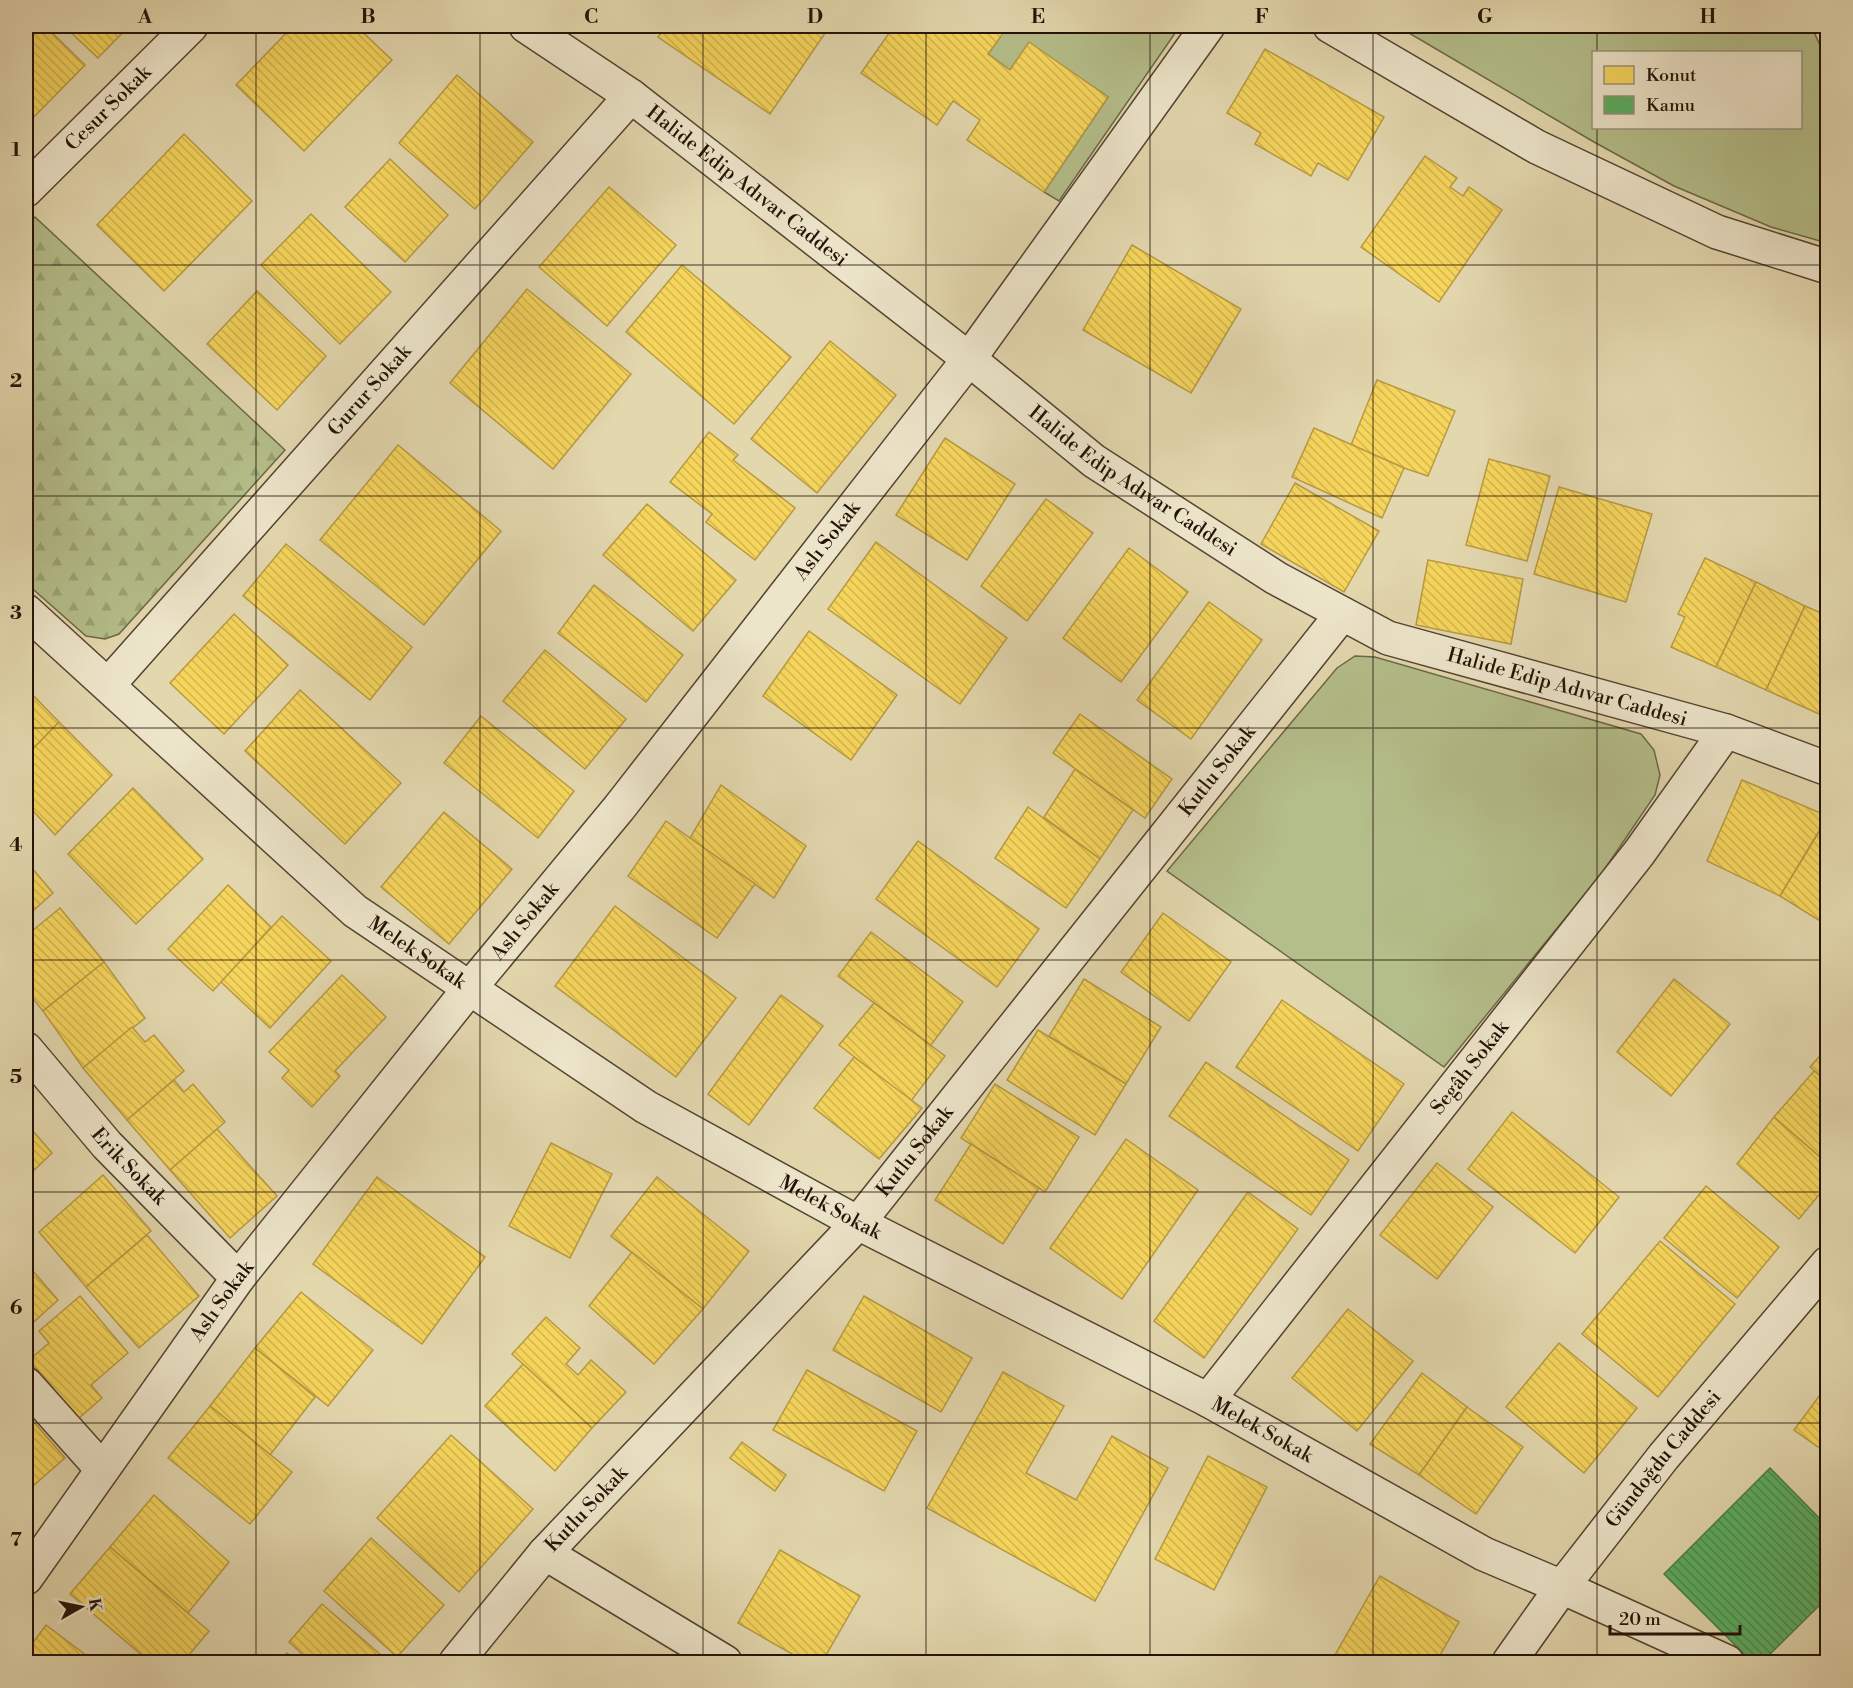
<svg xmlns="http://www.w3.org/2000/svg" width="1853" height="1688" viewBox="0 0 1853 1688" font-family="'Libre Bodoni',serif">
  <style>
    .grass { fill: #b4be8a; stroke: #6c6848; stroke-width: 1.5; fill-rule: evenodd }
    .forest { fill: url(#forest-firs); stroke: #6c6848; stroke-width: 1.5 }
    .homes { fill: url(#homes-back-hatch); stroke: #b79a42; stroke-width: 1.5 }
    .public { fill: url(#public-back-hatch); stroke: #4a7f46; stroke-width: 1.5 }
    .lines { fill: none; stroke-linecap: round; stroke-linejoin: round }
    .minor-casing { stroke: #534331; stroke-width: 36 }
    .minor { stroke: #ede5ca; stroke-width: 33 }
    .grid { fill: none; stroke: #231207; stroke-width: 1.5; stroke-opacity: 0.55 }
    .labels { text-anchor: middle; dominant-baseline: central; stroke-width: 6; stroke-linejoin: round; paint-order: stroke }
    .street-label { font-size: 20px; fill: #231207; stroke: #ede5ca }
    .neatline { fill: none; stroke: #231207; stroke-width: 2 }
    .grid-label { font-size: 20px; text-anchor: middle; font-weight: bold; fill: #231207 }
  </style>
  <defs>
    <pattern id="forest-firs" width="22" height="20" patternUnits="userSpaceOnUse" patternTransform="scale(1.5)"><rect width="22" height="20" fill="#b4be8a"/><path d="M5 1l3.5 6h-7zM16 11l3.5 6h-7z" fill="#9aa276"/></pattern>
    <pattern id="homes-back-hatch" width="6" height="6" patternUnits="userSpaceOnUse" patternTransform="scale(1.5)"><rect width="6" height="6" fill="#f6d55c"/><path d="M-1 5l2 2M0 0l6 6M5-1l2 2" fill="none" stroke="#d3b64e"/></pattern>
    <pattern id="public-back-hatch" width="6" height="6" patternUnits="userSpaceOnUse" patternTransform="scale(1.5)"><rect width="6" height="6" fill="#5aae61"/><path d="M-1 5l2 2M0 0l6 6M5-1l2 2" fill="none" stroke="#4a8c4e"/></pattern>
  </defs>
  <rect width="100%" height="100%" fill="#e3d7ae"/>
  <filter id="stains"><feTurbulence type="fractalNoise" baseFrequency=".00333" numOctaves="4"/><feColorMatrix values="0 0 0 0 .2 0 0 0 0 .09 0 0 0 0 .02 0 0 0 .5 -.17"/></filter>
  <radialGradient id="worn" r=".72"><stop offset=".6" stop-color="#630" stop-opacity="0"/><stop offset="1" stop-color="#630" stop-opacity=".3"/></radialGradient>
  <g class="grass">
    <polygon points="1003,26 1180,26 1059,201 1044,192 1108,97 1029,43 1010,70 988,54 1006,28"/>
    <path d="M1397,26h414l16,34v183l-56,-16 -97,-41 -80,-44zM1594,52h206v76h-206z"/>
    <polygon points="1355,656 1375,657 1641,734 1654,750 1660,775 1655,795 1602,873 1444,1067 1167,871 1337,668"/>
  </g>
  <polygon class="forest" points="35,217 285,450 119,634 105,639 86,636 26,583 26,226"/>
  <g class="homes">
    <polygon points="26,26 45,26 85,65 31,120 26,115"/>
    <polygon points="64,26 129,26 98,58"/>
    <polygon points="293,26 356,26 392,60 304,151 236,85"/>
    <polygon points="666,26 830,26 770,114 658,37"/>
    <polygon points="894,26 1003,26 1007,28 988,54 1010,70 1029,42 1108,97 1044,192 967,140 980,120 953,101 937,125 861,73"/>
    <polygon points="1265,49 1384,117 1348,180 1318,163 1311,176 1255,144 1261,133 1227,113"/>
    <polygon points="457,75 533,142 475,209 399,143"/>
    <polygon points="184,134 252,201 164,291 97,225"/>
    <polygon points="1425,156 1457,178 1450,187 1463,196 1469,187 1502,210 1439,302 1361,247"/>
    <polygon points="390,159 448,215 405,262 345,207"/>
    <polygon points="609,187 676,245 607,326 539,267"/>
    <polygon points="311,214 391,292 340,344 261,265"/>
    <polygon points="1132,245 1241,309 1191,393 1083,330"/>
    <polygon points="682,265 791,357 734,424 626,332"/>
    <polygon points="527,289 631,374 553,469 450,383"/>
    <polygon points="257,291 326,356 277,410 207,344"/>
    <polygon points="830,341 896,395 817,493 751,439"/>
    <polygon points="1377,380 1455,411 1428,476 1404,468 1351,445"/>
    <polygon points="1314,428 1404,468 1382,518 1292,477"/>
    <polygon points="709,432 738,455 733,460 795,508 755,560 706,522 712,514 670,482"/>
    <polygon points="945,438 1015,484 967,560 896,515"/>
    <polygon points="398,445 501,531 424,625 320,540"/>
    <polygon points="1489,459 1550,476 1527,561 1466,545"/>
    <polygon points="1295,483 1379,531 1344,592 1261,544"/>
    <polygon points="1559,487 1652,514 1626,602 1534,574"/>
    <polygon points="1046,499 1093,533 1027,621 981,586"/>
    <polygon points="647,504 736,580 693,631 603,555"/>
    <polygon points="876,542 1007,638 960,704 828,609"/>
    <polygon points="286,544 412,647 370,700 243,596"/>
    <polygon points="1129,548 1188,592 1121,682 1063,638"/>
    <polygon points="1705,558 1756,582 1716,667 1671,647 1685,617 1678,614"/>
    <polygon points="1428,560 1523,579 1511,644 1416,625"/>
    <polygon points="1756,582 1805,606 1766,690 1716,667"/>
    <polygon points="594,585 683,655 646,702 558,633"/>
    <polygon points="1209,602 1262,640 1191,739 1137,700"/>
    <polygon points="1805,606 1828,616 1828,718 1766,690"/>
    <polygon points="234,614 288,665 224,734 170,683"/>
    <polygon points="809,631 897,695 851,760 763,696"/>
    <polygon points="545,650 626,719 585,769 503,701"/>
    <polygon points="26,688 59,722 26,756"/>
    <polygon points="300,690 401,783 345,844 245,751"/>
    <polygon points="1080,714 1172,779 1145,818 1053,753"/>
    <polygon points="481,716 574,791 538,838 444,763"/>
    <polygon points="59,722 112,775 55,835 26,803 26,756"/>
    <polygon points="1075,769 1133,810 1100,859 1044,817"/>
    <polygon points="1742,780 1828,816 1780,896 1707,861"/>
    <polygon points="721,785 806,846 774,898 690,838"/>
    <polygon points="133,788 203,859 136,924 68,854"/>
    <polygon points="1028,807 1100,859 1066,908 995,858"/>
    <polygon points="444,812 512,869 449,944 381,887"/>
    <polygon points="1828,817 1828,926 1780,896"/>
    <polygon points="666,821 755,884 717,938 628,876"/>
    <polygon points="918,841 1039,929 997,987 876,899"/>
    <polygon points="26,861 53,893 26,917"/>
    <polygon points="228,885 271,927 213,991 168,949"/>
    <polygon points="615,906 736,998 676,1077 555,986"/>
    <polygon points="60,908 104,962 43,1011 26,990 26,936"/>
    <polygon points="1163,913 1231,962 1189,1021 1121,972"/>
    <polygon points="282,916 331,961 270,1028 221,982"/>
    <polygon points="871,932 963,1002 931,1045 838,976"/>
    <polygon points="104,962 145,1018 83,1068 43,1011"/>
    <polygon points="342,975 386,1017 335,1071 340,1076 312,1107 282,1078 289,1070 269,1052"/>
    <polygon points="1084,979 1161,1027 1126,1084 1049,1036"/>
    <polygon points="1674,979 1730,1024 1671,1096 1617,1052"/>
    <polygon points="781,995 823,1026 749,1125 708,1094"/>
    <polygon points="1282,1000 1404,1084 1358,1151 1236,1067"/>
    <polygon points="874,1003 945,1056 911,1101 839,1045"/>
    <polygon points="132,1027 145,1042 154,1035 184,1071 127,1120 83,1068"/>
    <polygon points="1038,1030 1126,1084 1095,1135 1007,1080"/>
    <polygon points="1828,1047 1828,1082 1810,1067"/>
    <polygon points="854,1057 922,1108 879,1159 814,1108"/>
    <polygon points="1206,1062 1349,1160 1311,1215 1169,1116"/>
    <polygon points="1814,1071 1828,1082 1828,1164 1774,1117"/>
    <polygon points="174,1080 184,1092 193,1084 225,1122 170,1170 127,1120"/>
    <polygon points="995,1084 1079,1137 1045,1192 961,1138"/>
    <polygon points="1512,1112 1619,1197 1575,1253 1468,1169"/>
    <polygon points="1774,1117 1828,1164 1828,1184 1799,1219 1737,1164"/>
    <polygon points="26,1123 52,1153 26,1178"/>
    <polygon points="217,1129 277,1196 230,1238 170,1170"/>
    <polygon points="1126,1139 1198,1190 1122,1299 1050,1248"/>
    <polygon points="551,1143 612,1174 570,1258 509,1226"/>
    <polygon points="971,1144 1039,1188 1003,1244 935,1200"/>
    <polygon points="1437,1163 1493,1207 1437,1279 1380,1235"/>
    <polygon points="103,1175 151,1231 86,1287 39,1232"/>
    <polygon points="377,1177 485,1257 422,1344 313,1264"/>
    <polygon points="657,1177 749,1251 703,1309 611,1236"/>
    <polygon points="1706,1186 1779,1247 1737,1298 1664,1238"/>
    <polygon points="1248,1192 1298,1229 1204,1358 1154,1321"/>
    <polygon points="147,1235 199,1296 139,1348 86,1287"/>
    <polygon points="1660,1241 1735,1304 1658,1397 1582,1334"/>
    <polygon points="632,1252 703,1309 654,1364 589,1306"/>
    <polygon points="26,1263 58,1300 26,1329"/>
    <polygon points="301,1292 373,1350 328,1406 255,1348"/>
    <polygon points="80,1296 128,1353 91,1385 102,1398 79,1418 29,1360 49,1343 39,1331"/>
    <polygon points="864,1296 972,1358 941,1412 833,1350"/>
    <polygon points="1348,1309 1413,1361 1357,1431 1292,1378"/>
    <polygon points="546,1317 580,1348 566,1364 578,1375 591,1360 626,1392 592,1428 512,1354"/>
    <polygon points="1559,1343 1637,1408 1584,1473 1506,1407"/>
    <polygon points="255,1348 315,1397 270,1455 210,1406"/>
    <polygon points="523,1364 592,1428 555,1471 485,1406"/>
    <polygon points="807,1370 917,1431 884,1491 773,1430"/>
    <polygon points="1003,1372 1064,1406 1026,1473 1076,1500 1112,1436 1168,1468 1095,1601 927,1508"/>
    <polygon points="1422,1373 1467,1407 1419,1475 1370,1444"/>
    <polygon points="1828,1384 1828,1454 1794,1430"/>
    <polygon points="210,1406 292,1472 250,1524 168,1458"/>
    <polygon points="1467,1407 1523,1447 1476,1514 1419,1475"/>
    <polygon points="26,1413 65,1458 26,1492"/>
    <polygon points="451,1435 533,1509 459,1592 377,1518"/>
    <polygon points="742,1442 786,1475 775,1491 730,1458"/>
    <polygon points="1208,1456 1267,1487 1214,1590 1155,1559"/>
    <polygon points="154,1495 229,1562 188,1613 110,1547"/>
    <polygon points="371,1538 444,1605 397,1657 324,1591"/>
    <polygon points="110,1547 209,1631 183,1662 150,1662 70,1594"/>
    <polygon points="780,1550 860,1596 822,1662 806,1662 738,1623"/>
    <polygon points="1380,1576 1459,1622 1436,1662 1331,1662"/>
    <polygon points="322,1604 389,1662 311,1662 289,1642"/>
    <polygon points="46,1625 95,1662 26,1662 26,1652"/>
    <polygon points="287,1653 297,1662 279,1662"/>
  </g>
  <polygon class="public" points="1770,1468 1828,1527 1828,1597 1762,1662 1752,1662 1664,1574"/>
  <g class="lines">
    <defs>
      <g id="minor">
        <path id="s1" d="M526,26l105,70 338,263 125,102 182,117 112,60 338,93 102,38"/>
        <polyline points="1330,26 1537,147 1717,232 1828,267"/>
        <path id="s2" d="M26,190l165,-164"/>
        <path id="s3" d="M26,611l329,300 291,196 212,116 350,177 276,154 78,33 165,75"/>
        <path id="s4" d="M108,685l523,-589"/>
        <path id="s5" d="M26,1049l81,96 131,133"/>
        <polyline points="26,1384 102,1469"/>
        <path id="s6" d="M1208,1400l431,-547 87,-122"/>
        <polyline points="545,1553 725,1662"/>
        <path id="s7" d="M26,1578l212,-300 231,-289 150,-181 350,-449 239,-333"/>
        <path id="s8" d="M456,1662l89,-109 313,-330 484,-609"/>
        <path id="s9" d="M1509,1662l53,-75 102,-131 164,-193"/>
      </g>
    </defs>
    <use href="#minor" class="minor-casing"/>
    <use href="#minor" class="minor"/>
  </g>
  <path class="grid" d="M256,26v1636M480,26v1636M703,26v1636M926,26v1636M1150,26v1636M1373,26v1636M1597,26v26M1597,128v1534M26,265h1802M26,496h1802M26,728h1802M26,960h1802M26,1192h1802M26,1423h1802"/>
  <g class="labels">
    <g class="street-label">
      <text stroke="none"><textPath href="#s2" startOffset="116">Cesur Sokak</textPath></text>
      <text stroke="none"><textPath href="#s1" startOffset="273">Halide Edip Adıvar Caddesi</textPath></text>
      <text stroke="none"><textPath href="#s4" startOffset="394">Gurur Sokak</textPath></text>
      <text stroke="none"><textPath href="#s1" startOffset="759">Halide Edip Adıvar Caddesi</textPath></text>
      <text stroke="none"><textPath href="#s7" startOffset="1311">Aslı Sokak</textPath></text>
      <text stroke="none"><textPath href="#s1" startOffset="1245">Halide Edip Adıvar Caddesi</textPath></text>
      <text stroke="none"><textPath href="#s8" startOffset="1173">Kutlu Sokak</textPath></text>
      <text stroke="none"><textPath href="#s7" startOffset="825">Aslı Sokak</textPath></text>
      <text stroke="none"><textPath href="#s3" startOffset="520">Melek Sokak</textPath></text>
      <text stroke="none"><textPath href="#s6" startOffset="423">Segâh Sokak</textPath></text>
      <text stroke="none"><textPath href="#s8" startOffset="687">Kutlu Sokak</textPath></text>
      <text stroke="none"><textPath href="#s5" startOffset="156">Erik Sokak</textPath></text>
      <text stroke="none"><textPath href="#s3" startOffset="1006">Melek Sokak</textPath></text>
      <text stroke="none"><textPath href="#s7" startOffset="339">Aslı Sokak</textPath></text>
      <text stroke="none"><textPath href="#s3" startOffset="1492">Melek Sokak</textPath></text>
      <text stroke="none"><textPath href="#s9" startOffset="255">Gündoğdu Caddesi</textPath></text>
      <text stroke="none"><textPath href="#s8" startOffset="201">Kutlu Sokak</textPath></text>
    </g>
  </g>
  <rect width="1853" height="1688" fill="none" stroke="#e3d7ae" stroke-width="66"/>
  <rect x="1592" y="51" width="210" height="78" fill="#ede5ca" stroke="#9c917c" stroke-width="1.5"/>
  <rect x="1604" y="66" width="30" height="18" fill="#f6d55c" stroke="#9c917c" stroke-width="1.5"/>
  <text x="1646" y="81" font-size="18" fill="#231207">Konut</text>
  <rect x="1604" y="96" width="30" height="18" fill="#5aae61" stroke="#9c917c" stroke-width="1.5"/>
  <text x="1646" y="111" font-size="18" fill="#231207">Kamu</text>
  <g transform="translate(81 1607) rotate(81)" stroke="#ede5ca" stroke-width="4.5" paint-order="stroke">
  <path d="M0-4.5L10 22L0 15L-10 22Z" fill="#231207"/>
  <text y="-9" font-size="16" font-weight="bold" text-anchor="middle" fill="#231207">K</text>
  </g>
  <path d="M1610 1625v9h130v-9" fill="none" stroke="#231207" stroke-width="3"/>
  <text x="1619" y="1625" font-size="18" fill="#231207" stroke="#ede5ca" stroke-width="4.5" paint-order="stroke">20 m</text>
  <rect x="33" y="33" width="1787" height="1622" class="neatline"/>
  <g class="grid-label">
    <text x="145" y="23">A</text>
    <text x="368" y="23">B</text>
    <text x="591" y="23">C</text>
    <text x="815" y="23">D</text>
    <text x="1038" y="23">E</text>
    <text x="1262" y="23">F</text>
    <text x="1485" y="23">G</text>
    <text x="1708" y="23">H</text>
    <text x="16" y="156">1</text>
    <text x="16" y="387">2</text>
    <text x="16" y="619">3</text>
    <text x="16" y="851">4</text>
    <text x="16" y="1083">5</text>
    <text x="16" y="1314">6</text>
    <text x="16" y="1546">7</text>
  </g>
  <rect width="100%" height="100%" filter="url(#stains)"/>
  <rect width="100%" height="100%" fill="url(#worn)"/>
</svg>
